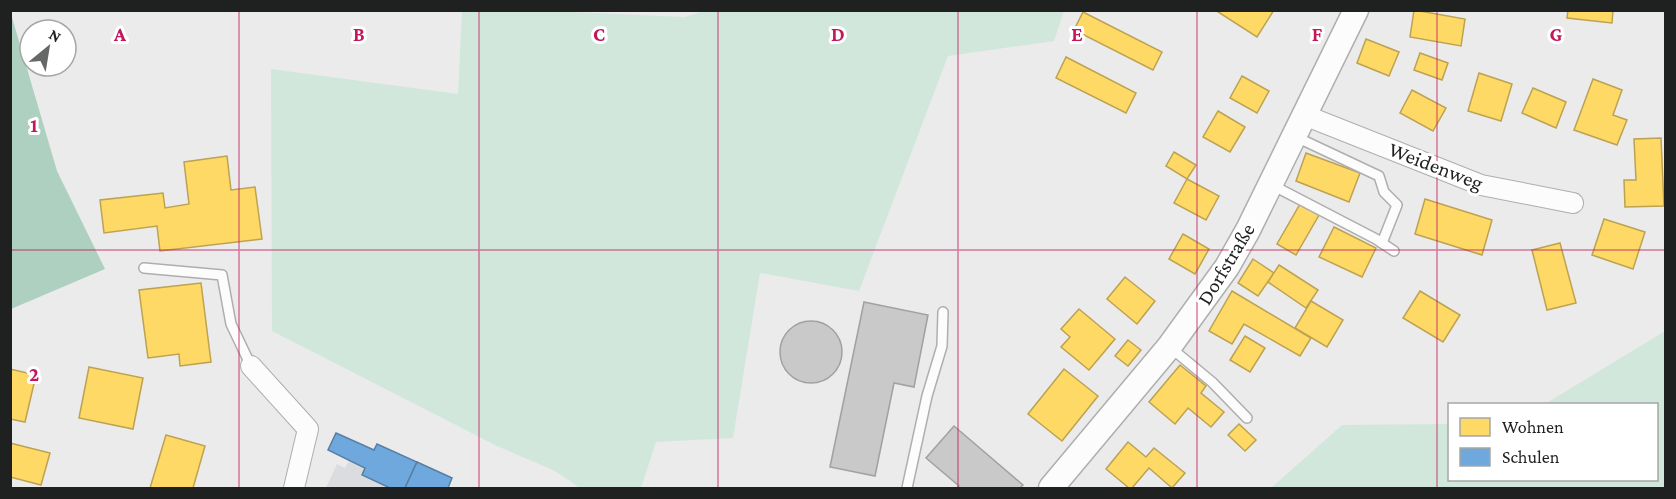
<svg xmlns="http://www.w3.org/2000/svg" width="1676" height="499" viewBox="0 0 1676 499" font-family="'Crimson Pro',serif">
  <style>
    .built { fill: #dadce0 }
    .green { fill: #d1e7dc }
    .forest { fill: #add0c0 }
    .homes { fill: #ffd966; stroke: #bca251; stroke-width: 1.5 }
    .schools { fill: #6fa8dc; stroke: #577fa4; stroke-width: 1.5 }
    .building { fill: #c9c9c9; stroke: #a1a1a1; stroke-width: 1.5 }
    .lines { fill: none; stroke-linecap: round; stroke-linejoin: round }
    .service-casing { stroke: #aeaeae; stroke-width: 12 }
    .minor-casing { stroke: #aeaeae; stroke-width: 22 }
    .tertiary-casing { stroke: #aeaeae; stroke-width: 27 }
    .service { stroke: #fcfcfc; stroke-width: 9 }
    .minor { stroke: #fcfcfc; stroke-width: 20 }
    .tertiary { stroke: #fcfcfc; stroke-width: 24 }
    .grid { fill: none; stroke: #c2185b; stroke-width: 1.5; stroke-opacity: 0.55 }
    .labels { text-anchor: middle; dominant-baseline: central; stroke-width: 6; stroke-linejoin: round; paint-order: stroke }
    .street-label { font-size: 21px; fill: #1f2020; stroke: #fff }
    .grid-label { font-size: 20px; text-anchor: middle; font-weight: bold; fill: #c2185b; stroke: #fff; stroke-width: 6; stroke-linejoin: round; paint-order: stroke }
  </style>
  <rect width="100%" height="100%" fill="#ebebeb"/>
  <polygon class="built" points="336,433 373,450 377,444 452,478 448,488 326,488 337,464 345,468 349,461 328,450"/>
  <g class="green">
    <polygon points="706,10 1064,11 1054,41 948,56 859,291 760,273 733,438 656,442 641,488 580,488 555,471 497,446 272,331 271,69 458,94 462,11 547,11 685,17"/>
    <polygon points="1665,331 1665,488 1271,488 1342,425 1449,424 1450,480 1656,480 1656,404 1545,404"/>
  </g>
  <polygon class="forest" points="11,14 57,171 105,269 11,309"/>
  <g class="homes">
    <polygon points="1215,10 1274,10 1257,37"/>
    <polygon points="1414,10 1465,19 1461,46 1410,37"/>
    <polygon points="1568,10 1613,10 1612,23 1567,18"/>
    <polygon points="1083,12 1162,52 1153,70 1074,30"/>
    <polygon points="1366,39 1399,52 1389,76 1357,63"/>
    <polygon points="1420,53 1448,63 1442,80 1414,70"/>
    <polygon points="1066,57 1136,93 1126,113 1056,78"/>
    <polygon points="1479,73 1512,84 1501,121 1468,111"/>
    <polygon points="1242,76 1269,91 1257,113 1230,98"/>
    <polygon points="1593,79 1622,90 1613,115 1627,120 1617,145 1574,130"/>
    <polygon points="1533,88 1566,102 1556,128 1522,113"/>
    <polygon points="1412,90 1446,108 1433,131 1400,113"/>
    <polygon points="1218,111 1245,127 1230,152 1203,137"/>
    <polygon points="1661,138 1664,206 1625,207 1624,180 1636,180 1634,139"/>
    <polygon points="1174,152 1196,165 1187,179 1166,166"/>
    <polygon points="1306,153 1360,173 1349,202 1296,181"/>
    <polygon points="227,156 231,190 255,187 262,239 160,251 157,226 104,233 100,200 163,193 165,208 189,204 184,162"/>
    <polygon points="1187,179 1219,196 1206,220 1174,203"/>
    <polygon points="1425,199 1492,220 1482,255 1415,234"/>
    <polygon points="1300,204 1319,215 1296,255 1277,244"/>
    <polygon points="1604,219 1645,232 1633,269 1592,255"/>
    <polygon points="1334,227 1376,248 1362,277 1319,257"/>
    <polygon points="1183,234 1209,249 1195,274 1169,259"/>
    <polygon points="1560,243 1576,303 1547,310 1532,250"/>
    <polygon points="1253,259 1274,273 1258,296 1238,283"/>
    <polygon points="1279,265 1318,290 1306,308 1268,282"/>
    <polygon points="1125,277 1155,301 1137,324 1107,299"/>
    <polygon points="201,283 211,362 180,366 179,354 148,358 139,290"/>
    <polygon points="1232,291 1311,338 1300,356 1244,324 1232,344 1209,331"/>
    <polygon points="1420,291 1460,315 1443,342 1403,318"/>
    <polygon points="1311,301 1343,320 1327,347 1295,328"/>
    <polygon points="1079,309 1115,339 1089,370 1061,347 1070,337 1061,329"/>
    <polygon points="1245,336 1265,348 1250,372 1230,360"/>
    <polygon points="1128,340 1141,350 1128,366 1115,356"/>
    <polygon points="1180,365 1206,386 1201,393 1224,412 1211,427 1188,408 1175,424 1149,402"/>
    <polygon points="89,367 143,378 133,429 79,418"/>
    <polygon points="10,369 36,375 25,422 10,419"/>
    <polygon points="1064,369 1098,396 1062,441 1028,414"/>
    <polygon points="1239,424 1256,440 1245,451 1228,435"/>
    <polygon points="166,435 205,446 193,488 150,488"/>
    <polygon points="1128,442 1146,457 1154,448 1185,473 1172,488 1149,468 1132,488 1129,488 1106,469"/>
    <polygon points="10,443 50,453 41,485 10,477"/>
  </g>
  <g class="schools">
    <polygon points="336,433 374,450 377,444 417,462 405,488 390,488 362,475 365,468 328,450"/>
    <polygon points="417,462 452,478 448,488 405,488"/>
  </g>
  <g class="building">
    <polygon points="864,302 928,315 914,387 894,383 875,476 830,467"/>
    <circle cx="811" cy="352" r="31"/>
    <polygon points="954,426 1023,485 1020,488 956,488 959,486 926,458"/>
  </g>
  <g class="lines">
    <defs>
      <g id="service">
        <polyline points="1294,136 1379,176 1384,192 1397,205 1382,243"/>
        <polyline points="1272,185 1376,239 1394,251"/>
        <polyline points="144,268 222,275 231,324 251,366"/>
        <polyline points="1171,348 1212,382 1247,418"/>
        <polyline points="907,488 927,396 942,346 943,312"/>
      </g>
      <g id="minor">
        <polyline points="1304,115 1481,185 1573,203"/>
        <polyline points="251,366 308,429 294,488"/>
      </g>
      <polyline id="tertiary" points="1051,488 1169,347 1227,267 1248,230 1356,10"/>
    </defs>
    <use href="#service" class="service-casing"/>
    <use href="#minor" class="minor-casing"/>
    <use href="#tertiary" class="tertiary-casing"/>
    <use href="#service" class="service"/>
    <use href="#minor" class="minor"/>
    <use href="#tertiary" class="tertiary"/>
  </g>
  <path class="grid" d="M239,10v478M479,10v478M718,10v478M958,10v478M1197,10v478M1437,10v478M10,250h1656"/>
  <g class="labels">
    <g class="street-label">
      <text transform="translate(1436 166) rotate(21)">Weidenweg</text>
      <text transform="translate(1226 264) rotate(-59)">Dorfstraße</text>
    </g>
  </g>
  <g class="grid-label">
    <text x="120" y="41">A</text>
    <text x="359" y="41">B</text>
    <text x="599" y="41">C</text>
    <text x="838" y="41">D</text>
    <text x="1077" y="41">E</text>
    <text x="1317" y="41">F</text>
    <text x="1556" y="41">G</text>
    <text x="34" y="132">1</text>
    <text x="34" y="381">2</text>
  </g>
  <rect width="1676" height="499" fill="none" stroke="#1f2020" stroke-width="24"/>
  <rect x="1448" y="403" width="210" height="78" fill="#ffffff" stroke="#a5a6a6" stroke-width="1.5"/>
  <rect x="1460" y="418" width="30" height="18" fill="#ffd966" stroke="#a5a6a6" stroke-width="1.5"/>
  <text x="1502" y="433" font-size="18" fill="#1f2020">Wohnen</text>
  <rect x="1460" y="448" width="30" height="18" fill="#6fa8dc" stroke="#a5a6a6" stroke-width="1.5"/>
  <text x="1502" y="463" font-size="18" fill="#1f2020">Schulen</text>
  <g transform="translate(48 48) rotate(30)"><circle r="28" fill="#ffffff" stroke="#a5a6a6" stroke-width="1.5"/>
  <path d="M0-4.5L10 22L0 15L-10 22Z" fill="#666767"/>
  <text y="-9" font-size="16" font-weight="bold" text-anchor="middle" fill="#1f2020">N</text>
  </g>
</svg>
